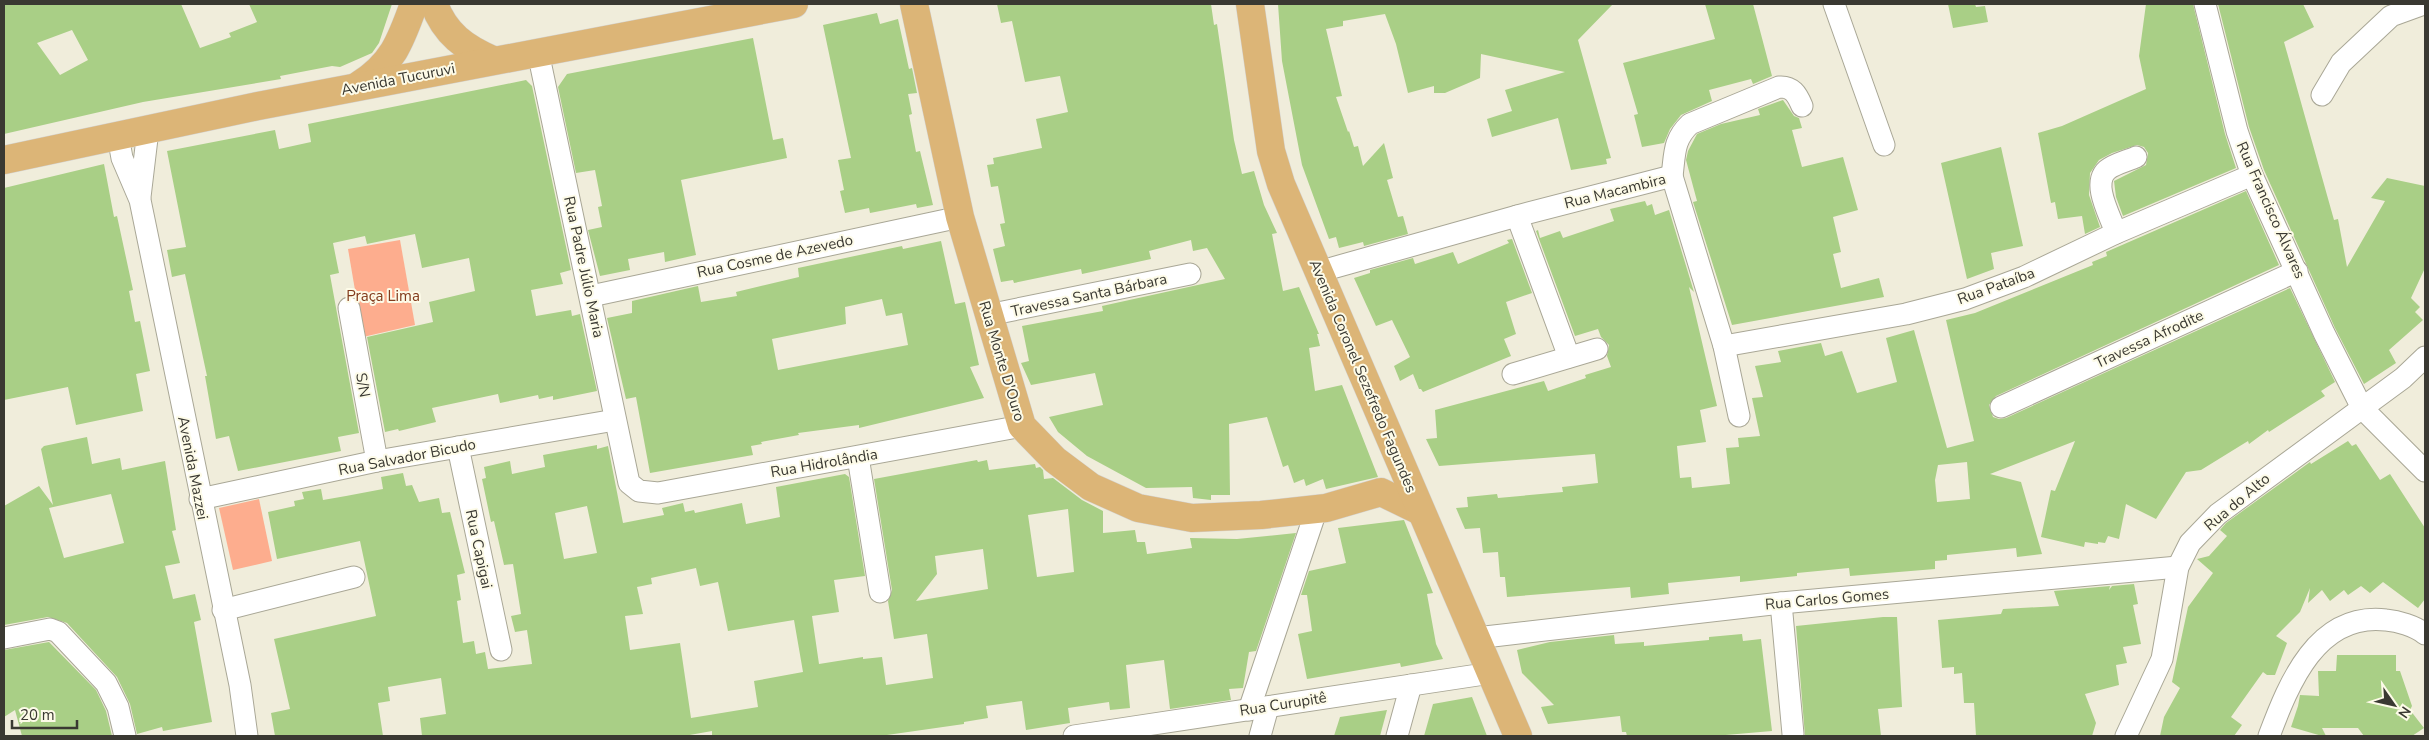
<svg xmlns="http://www.w3.org/2000/svg" width="2429" height="740" viewBox="0 0 2429 740" font-family="'Nunito Sans',sans-serif">
  <style>
    .green { fill: #fdad8e }
    .building { fill: #a9cf86; fill-rule: evenodd }
    .lines { fill: none; stroke-linecap: round; stroke-linejoin: round }
    .minor-casing { stroke: #a9a796; stroke-width: 23 }
    .major-casing { stroke: #d4d3d2; stroke-width: 29 }
    .minor { stroke: #fff; stroke-width: 21 }
    .major { stroke: #dcb577; stroke-width: 28 }
    .labels { text-anchor: middle; dominant-baseline: central; stroke-width: 4; stroke-linejoin: round; paint-order: stroke }
    .street-label { font-size: 15px; fill: #3a3932; stroke: #fdfbe8 }
    .park-label { font-size: 15px; fill: #823b1c; stroke: #fdfbe8 }
  </style>
  <rect width="100%" height="100%" fill="#f0eddb"/>
  <g class="green">
    <polygon points="400,240 415,325 363,337 348,249"/>
    <polygon points="259,499 272,561 233,570 219,508"/>
  </g>
  <g class="building">
    <path d="M4,4h177l19,44 31,-11 -2,-4 28,-11 -8,-18h143l-13,39 -7,10 -32,14 -8,-1 -52,10 1,3 -138,23 -139,32zM72,30l16,30 -28,15 -23,-32z"/>
    <polygon points="997,4 1211,4 1214,25 1217,24 1234,140 1242,174 1254,171 1264,205 1277,233 1272,234 1283,291 1299,287 1319,334 1317,334 1320,346 1309,348 1315,391 1342,385 1378,477 1326,489 1323,479 1306,486 1304,479 1294,483 1288,465 1283,467 1267,417 1229,424 1230,495 1211,495 1211,500 1193,498 1192,487 1146,488 1087,456 1058,432 1049,417 1103,405 1095,373 1031,385 1021,363 1029,361 1022,326 1103,311 1102,306 1225,279 1207,248 1193,251 1191,240 1149,251 1151,259 1082,274 1081,269 1014,283 1013,280 1001,282 993,249 1005,246 1000,224 1005,223 998,186 991,187 987,165 994,164 993,158 1042,148 1036,119 1068,112 1060,76 1025,82 1012,21 1001,23"/>
    <polygon points="1278,4 1613,4 1578,40 1611,158 1606,159 1607,164 1571,170 1558,118 1492,137 1487,119 1512,111 1505,90 1565,72 1481,54 1480,78 1445,93 1434,93 1434,86 1408,93 1396,44 1385,14 1343,21 1343,26 1326,29 1342,96 1336,97 1348,132 1349,131 1354,147 1358,146 1363,166 1384,143 1393,178 1387,180 1398,217 1403,216 1408,234 1364,246 1363,242 1339,248 1336,237 1329,239 1302,165 1282,61"/>
    <polygon points="1705,4 1753,4 1772,76 1753,84 1751,79 1709,90 1712,101 1681,115 1670,129 1664,143 1642,147 1634,115 1638,114 1623,63 1715,39"/>
    <polygon points="1948,4 1975,4 1976,7 1985,6 1988,22 1953,28"/>
    <polygon points="2146,4 2193,4 2225,134 2236,168 2123,216 2116,197 2114,181 2146,165 2148,153 2144,147 2137,145 2112,153 2099,160 2090,173 2089,195 2100,227 2085,234 2082,216 2058,219 2055,202 2051,203 2038,133 2062,126 2146,89 2139,56"/>
    <polygon points="2218,4 2303,4 2314,27 2284,42 2334,220 2338,219 2347,267 2385,201 2371,198 2387,178 2425,186 2425,268 2411,298 2420,307 2415,312 2423,320 2389,350 2396,363 2364,384 2335,328 2264,170 2249,127"/>
    <polygon points="877,13 880,24 898,19 909,69 912,68 917,93 908,94 912,114 909,115 916,152 920,151 933,205 917,208 916,204 870,213 869,208 845,213 840,191 844,190 838,160 851,158 823,25"/>
    <polygon points="753,38 773,140 783,138 787,158 681,180 696,255 665,262 664,252 628,259 630,270 600,276 588,230 602,227 598,207 602,206 595,170 576,173 558,87 567,74"/>
    <polygon points="526,80 532,86 571,270 560,273 563,284 531,290 536,316 571,310 572,316 580,314 597,391 553,400 553,396 539,399 538,395 500,403 498,394 432,408 436,422 399,431 398,429 385,432 367,337 433,322 429,302 475,291 469,258 422,268 415,234 367,244 365,236 333,243 339,273 330,275 359,433 338,437 341,451 238,471 229,436 216,439 205,376 207,376 185,274 172,277 167,250 186,247 167,151 275,130 279,149 311,142 308,124"/>
    <polygon points="1783,100 1794,116 1799,118 1802,128 1792,130 1802,167 1843,157 1858,210 1833,217 1841,252 1833,254 1841,288 1879,278 1884,297 1732,325 1693,202 1697,201 1686,160 1688,151 1697,134 1721,124 1760,115 1758,109"/>
    <polygon points="2001,147 2023,246 1991,253 1994,269 1967,279 1941,163"/>
    <polygon points="104,164 114,217 117,216 133,290 129,291 135,322 140,321 150,371 136,374 143,411 76,425 68,387 4,400 4,188"/>
    <path d="M2246,191l33,74 -283,131 -7,9 4,12 6,2 7,-1 284,-130 45,94 -14,9 4,5 -56,36 -1,-2 -19,14 -1,-3 -47,29 -15,2 -30,47 -30,-15 -7,35 -11,-3 -3,7 -7,-1v2l-13,-2 -1,5 -43,-10 10,-47 4,1 20,-50 -85,33 31,8 21,72 -25,3 -1,-9 -69,7v5l-12,1v8l-85,7 -1,-8 -52,5v3l-57,6v-6l-72,7 1,11 -38,4 -1,-11 -123,10 -2,-20h-5l-2,-25 -15,1 -3,-25 -15,1 -9,-21 12,-1 -1,-10 30,-3 1,4 65,-6 -1,-5 36,-4 -3,-29 -156,12 -13,-27 11,-1 -2,-28 109,-29 4,10 38,-13 -1,-3 26,-8 -4,-11 2,-11 -8,-8 -3,-8 -23,7 -39,-105 2,-1 2,8 20,-7 3,7 51,-17 -4,-12 35,-8 2,5 5,-2 3,11 14,-5 25,82 -5,-5 28,119 -17,4 6,32 -29,4 3,32 11,-1 1,11 38,-4 -4,-36 13,-1 -1,-9 22,-2 -8,-38 11,-1 -8,-31 26,-4 -3,-11 43,-8 4,13 17,-5 15,42 40,-11 -11,-44 28,-8 33,118 27,-7 -28,-121 29,-7 118,-48 -1,-3 15,-6 -1,-4zM1967,462l3,37 -33,3 -2,-22 3,-15z"/>
    <polygon points="1512,239 1532,293 1506,302 1516,334 1504,339 1511,356 1423,392 1421,389 1419,389 1413,374 1400,381 1394,366 1410,357 1392,320 1376,326 1354,278 1370,273 1370,270 1413,258 1415,264 1453,252 1458,264 1509,243 1507,240"/>
    <path d="M941,241l14,63 10,-2 14,63 -9,2 14,31 -125,30v-3l-61,8 1,2 -38,7 1,2 -11,2 2,9 -103,18 -14,-76 -10,2 -19,-81 25,-5v-12l66,-15 3,16 36,-6 -1,-4 63,-15 -1,-9 104,-22 1,3zM882,299l4,17 16,-3 6,32 -130,25 -6,-31 74,-15 -1,-17z"/>
    <path d="M87,437l5,27 28,-6 2,12 43,-9 11,69 -4,1 8,32 -15,3 8,33 22,-5 6,26 -7,2 18,100 -49,9 -1,-4 -25,7 -7,-30 -13,-27 -50,-54 -19,-6 -44,8v-119l35,-20 14,19 -12,-56 3,-3zM111,494l13,49 -60,15 -15,-50z"/>
    <polygon points="2348,441 2352,446 2356,444 2380,480 2390,474 2425,528 2425,599 2418,608 2383,582 2370,593 2361,586 2348,595 2344,590 2330,601 2322,590 2308,603 2310,588 2300,612 2276,636 2287,643 2275,675 2267,675 2263,672 2231,717 2242,725 2234,736 2160,736 2164,717 2180,688 2172,682 2188,607 2213,573 2197,559 2209,556 2227,536 2220,530 2226,523 2310,462 2311,464"/>
    <path d="M597,445v4l11,-3 15,77 41,-8 -2,-7 21,-5 2,9 9,-2 1,3 47,-10 4,21 34,-7 -4,-30 69,-13 4,3 16,99 -31,4 5,32 -27,4 7,48 44,-7v2l19,-2 4,28 47,-7 -6,-44 -33,5 -6,-38 4,-11 -18,-111 103,-19 1,2 9,-2 2,10 46,-6 1,4 4,-1 3,3 1,9 9,-1 29,22 21,11v22l32,-3 2,12h8l2,12 45,-6 -2,-10 47,1 59,-6 -40,118 -7,1 -6,36 -14,1 2,11 -61,9 -6,-49 -38,5 4,43 -20,2 -1,-8 -41,6 2,15 -44,7 -4,-29 -36,5 2,12 -24,4v2l-84,12h-168v-5l-28,5h-262l-2,-18 26,-4 -5,-36 -53,9 2,14 -12,2 5,33h-108l-4,-23 19,-4 -16,-70 102,-23 -16,-75 -83,18 -9,-47 27,-6 -1,-5 10,-2 -2,-7 19,-3 2,11 23,-4 37,-7 -2,-12 22,-4 3,13 6,-1 7,17 20,-4 3,15 8,-1 15,61 -8,2 4,25 -4,1 6,42 11,-2 2,13 9,-2 3,17 44,-5 -5,-34 -12,2 -4,-16 10,-2 -8,-50 -9,1 -10,-44 -3,1 -9,-43 4,-1 -2,-11 26,-6 2,13 33,-7 -2,-12zM587,506l10,47 -33,6 -9,-46zM1068,509l6,63 -37,5 -9,-62zM983,549l5,40 -72,12 21,-27 -2,-18zM696,568l4,18 18,-4 10,49 66,-11 9,52 -49,9 4,26 -67,11 -11,-75 -50,7 -5,-34 18,-2 -6,-27 15,-3 -1,-6z"/>
    <polygon points="1404,520 1433,593 1427,594 1436,644 1443,659 1401,667 1400,663 1307,679 1298,634 1312,631 1307,595 1301,595 1309,571 1346,563 1338,528"/>
    <polygon points="2134,584 2138,604 2133,605 2141,644 2123,647 2127,663 2116,665 2119,685 2085,694 2096,723 2092,736 1976,736 1974,703 1964,703 1962,673 1954,674 1954,667 1942,668 1938,620 2001,614 2003,609 2059,606 2054,591 2110,586 2109,590 2112,586"/>
    <polygon points="1883,617 1897,617 1902,707 1878,709 1881,736 1805,736 1796,626"/>
    <polygon points="1742,634 1743,641 1761,639 1772,731 1714,736 1627,736 1626,732 1622,732 1620,716 1548,724 1541,707 1554,705 1522,673 1517,650 1550,642 1614,635 1615,644 1644,642 1644,646 1709,640 1709,637"/>
    <polygon points="49,642 96,690 106,711 112,736 22,736 15,710 4,717 4,650"/>
    <polygon points="2337,655 2396,655 2396,671 2400,671 2412,706 2410,710 2424,728 2412,736 2364,736 2358,728 2322,728 2326,736 2322,736 2291,727 2298,706 2300,695 2319,696 2318,671 2336,671"/>
    <polygon points="1472,697 1487,736 1424,736 1433,704"/>
    <polygon points="1387,710 1380,736 1334,736 1340,717"/>
  </g>
  <g class="lines">
    <defs>
      <g id="minor">
        <polyline points="1834,4 1884,145"/>
        <polyline points="2205,4 2237,131 2252,175 2324,333 2362,408 2425,471"/>
        <polyline points="538,52 629,483 639,491 658,493 1022,426"/>
        <polyline points="2322,95 2341,63 2391,16 2424,4"/>
        <polyline points="118,136 122,158 140,200 240,685 247,736"/>
        <path d="M1672,176c3,-22 1,-36 18,-52l89,-37c13,-1 18,7 23,19"/>
        <polyline points="140,197 148,130"/>
        <polyline points="1517,216 1569,357"/>
        <path d="M2116,233c-5,-16 -25,-49 -9,-63 7,-6 20,-9 29,-13"/>
        <polyline points="1318,272 1517,216 1672,176 1724,346 1739,416"/>
        <polyline points="591,296 960,217"/>
        <polyline points="349,308 377,461"/>
        <polyline points="988,315 1190,274"/>
        <polyline points="1724,346 1906,314 1965,299 2024,277 2116,233 2252,175"/>
        <polyline points="1513,374 1597,349"/>
        <polyline points="2001,407 2297,271"/>
        <polyline points="458,447 501,650"/>
        <polyline points="858,457 880,592"/>
        <polyline points="200,499 377,461 615,420"/>
        <polyline points="1781,603 1793,734"/>
        <polyline points="223,610 354,577"/>
        <polyline points="4,638 50,629 58,632 106,683 118,707 125,736"/>
        <polyline points="1476,638 1781,603 2178,567"/>
        <polyline points="1249,710 1317,508"/>
        <polyline points="1074,736 1491,673"/>
        <polyline points="1260,736 1268,707"/>
        <polyline points="1397,736 1411,685"/>
        <polyline points="2126,736 2162,659 2178,567 2190,543 2218,514 2403,378 2425,357"/>
        <path d="M2269,736c20,-53 48,-124 117,-116 12,1 29,6 39,14"/>
      </g>
      <g id="major">
        <path d="M434,4c11,30 31,44 59,56"/>
        <polyline points="914,4 960,217 1022,426 1055,460 1091,487 1138,508 1192,518 1261,515 1326,508 1381,492 1420,511"/>
        <polyline points="1250,4 1271,151 1281,184 1518,736"/>
        <path d="M359,85c34,-21 42,-45 55,-81"/>
        <polyline points="4,160 258,106 794,4"/>
      </g>
    </defs>
    <use href="#minor" class="minor-casing"/>
    <use href="#major" class="major-casing"/>
    <use href="#minor" class="minor"/>
    <use href="#major" class="major"/>
  </g>
  <g class="labels">
    <g class="street-label">
      <text transform="translate(398 79) rotate(-11)">Avenida Tucuruvi</text>
      <text transform="translate(1615 191) rotate(-14)">Rua Macambira</text>
      <text transform="translate(2271 210) rotate(66)">Rua Francisco Álvares</text>
      <text transform="translate(775 256) rotate(-12)">Rua Cosme de Azevedo</text>
      <text transform="translate(584 267) rotate(78)">Rua Padre Júlio Maria</text>
      <text transform="translate(1996 286) rotate(-20)">Rua Pataíba</text>
      <text transform="translate(1089 295) rotate(-12)">Travessa Santa Bárbara</text>
      <text transform="translate(2149 339) rotate(-25)">Travessa Afrodite</text>
      <text transform="translate(1002 361) rotate(73)">Rua Monte D'Ouro</text>
      <text transform="translate(1363 376) rotate(67)">Avenida Coronel Sezefredo Fagundes</text>
      <text transform="translate(363 385) rotate(80)">S/N</text>
      <text transform="translate(407 457) rotate(-11)">Rua Salvador Bicudo</text>
      <text transform="translate(824 463) rotate(-10)">Rua Hidrolândia</text>
      <text transform="translate(193 468) rotate(79)">Avenida Mazzei</text>
      <text transform="translate(2237 502) rotate(-40)">Rua do Alto</text>
      <text transform="translate(479 549) rotate(78)">Rua Capigai</text>
      <text transform="translate(1827 599) rotate(-5)">Rua Carlos Gomes</text>
      <text transform="translate(1283 704) rotate(-9)">Rua Curupitê</text>
    </g>
    <g class="park-label">
      <text x="383" y="296">Praça Lima</text>
    </g>
  </g>
  <rect width="2429" height="740" fill="none" stroke="#3a3932" stroke-width="10"/>
  <g transform="translate(2394 705) rotate(124)" stroke="#fdfbe8" stroke-width="4" paint-order="stroke">
  <path d="M0-4L9 19L0 12L-9 19Z" fill="#3a3932"/>
  <text y="-8" font-size="14" font-weight="bold" text-anchor="middle" fill="#3a3932">N</text>
  </g>
  <path d="M12 720v8h65v-8" fill="none" stroke="#3a3932" stroke-width="2.5"/>
  <text x="20" y="720" font-size="15" fill="#3a3932" stroke="#fdfbe8" stroke-width="4" paint-order="stroke">20 m</text>
</svg>
